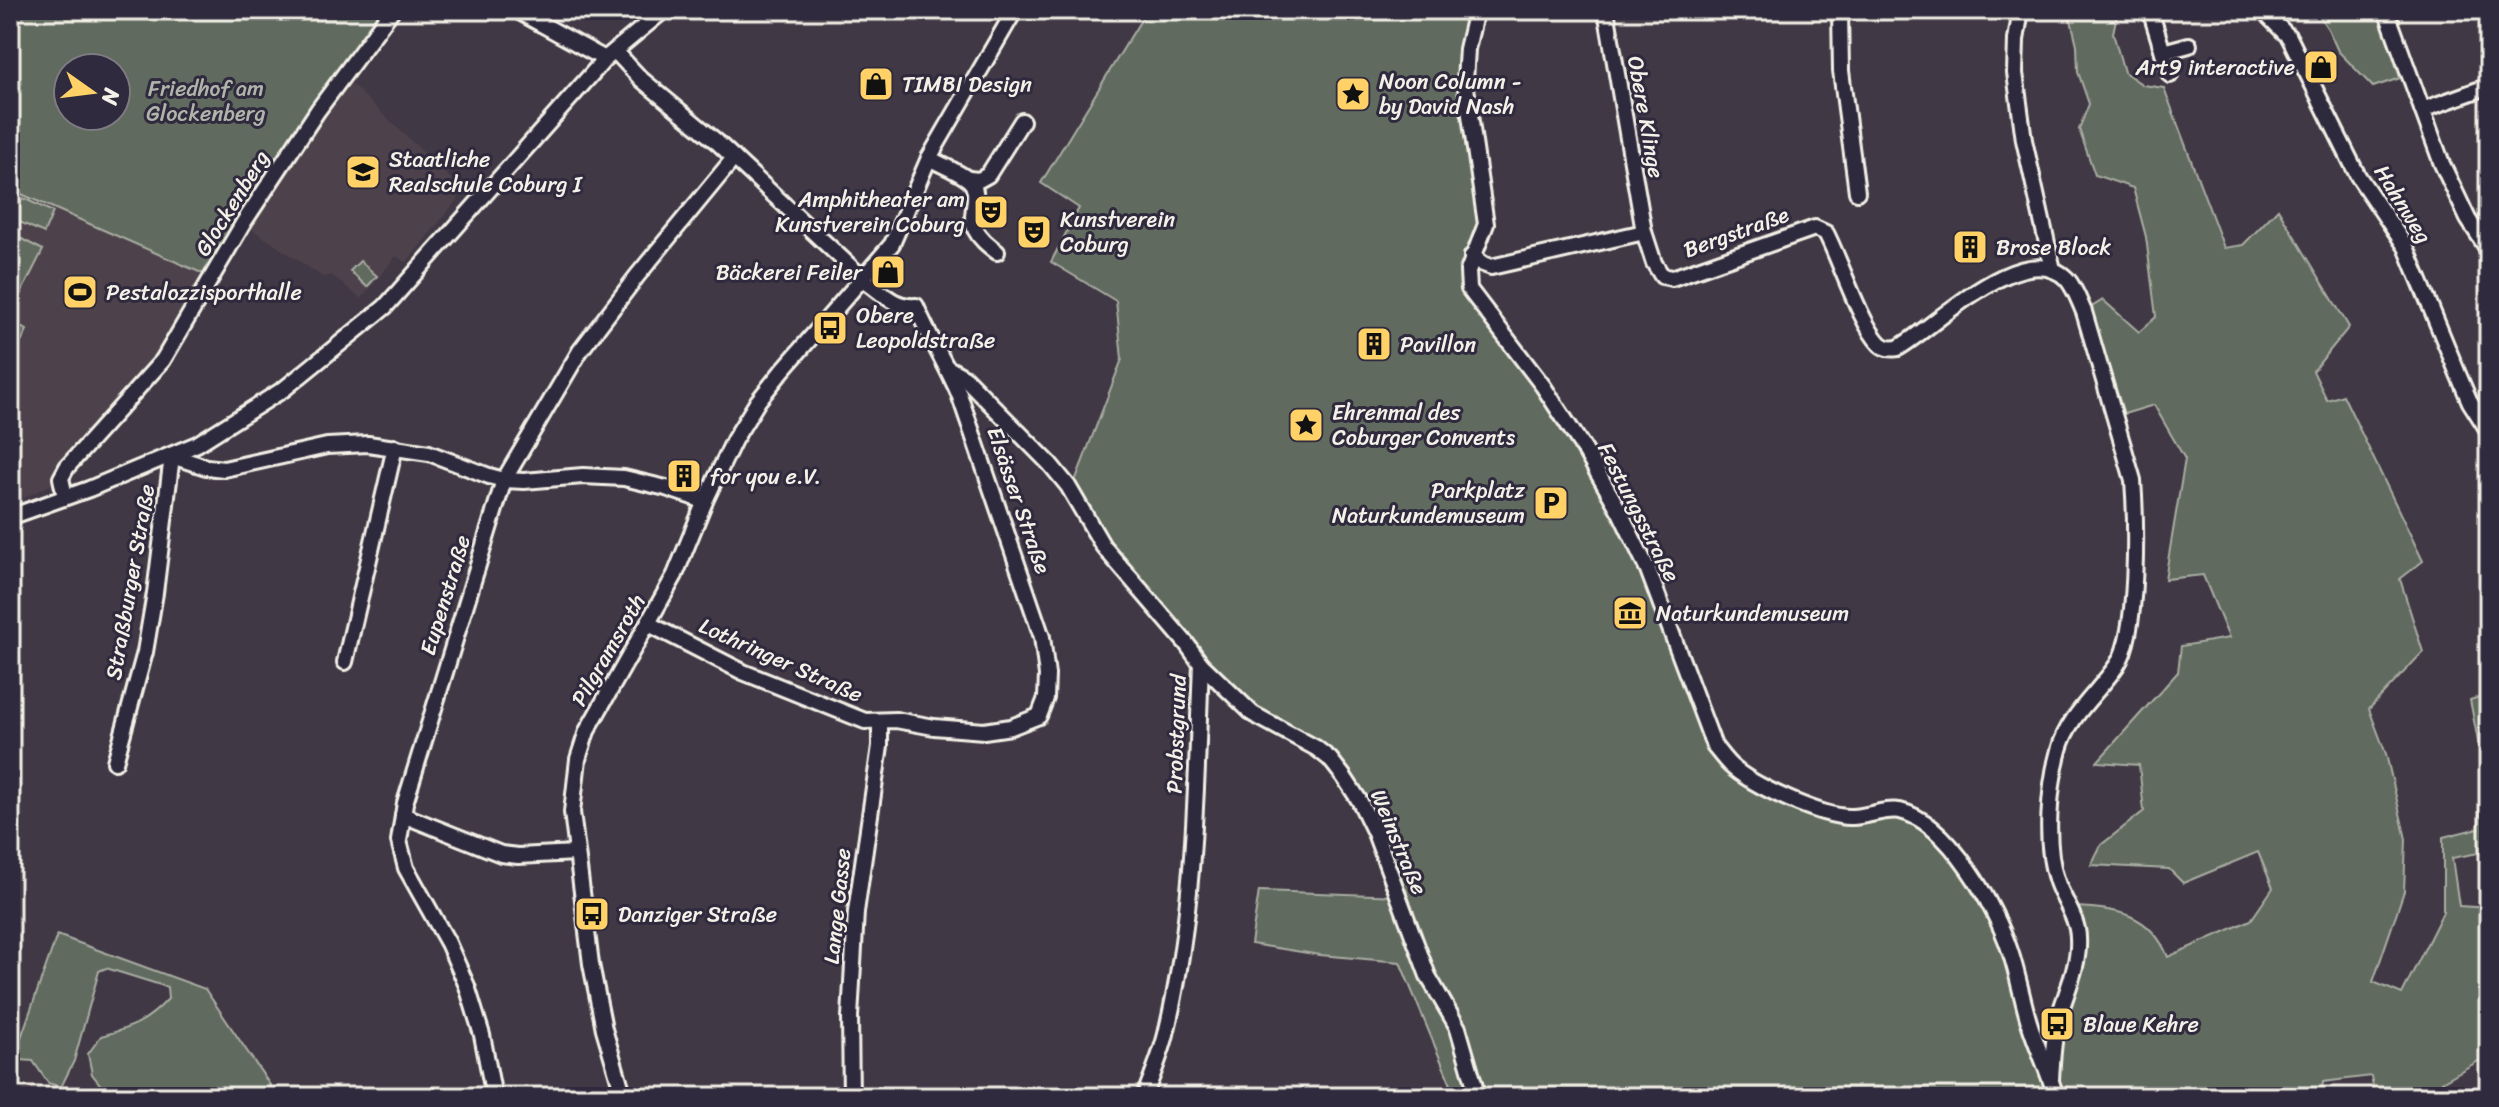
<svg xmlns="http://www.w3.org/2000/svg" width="2499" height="1107" viewBox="0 0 2499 1107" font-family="Sriracha,sans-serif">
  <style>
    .built { fill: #4d424b }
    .green { fill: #606a5e; stroke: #aaaea3; stroke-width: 2; fill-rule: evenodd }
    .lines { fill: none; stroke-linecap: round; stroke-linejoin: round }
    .minor-casing { stroke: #f4f1e8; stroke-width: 20 }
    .minor { stroke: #2f2a3d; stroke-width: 14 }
    .labels { text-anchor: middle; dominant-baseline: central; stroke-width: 6; stroke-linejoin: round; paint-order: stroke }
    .poi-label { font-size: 22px; fill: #f4f1e8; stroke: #2f2a3d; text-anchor: start }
    .park-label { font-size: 22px; fill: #b1b4aa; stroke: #2f2a3d }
    .street-label { font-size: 22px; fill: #f4f1e8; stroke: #2f2a3d }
  </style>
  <rect width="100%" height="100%" fill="#413845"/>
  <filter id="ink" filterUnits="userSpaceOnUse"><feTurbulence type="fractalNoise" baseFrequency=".0125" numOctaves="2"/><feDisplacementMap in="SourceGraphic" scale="16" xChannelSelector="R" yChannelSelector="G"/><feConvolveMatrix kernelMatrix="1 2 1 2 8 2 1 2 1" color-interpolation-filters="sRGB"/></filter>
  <g filter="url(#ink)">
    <g class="built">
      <polygon points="347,80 464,191 406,263 396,256 361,299 332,275 323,277 247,226 294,153"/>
      <polygon points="10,189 208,275 165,351 58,469 52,484 10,505"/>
    </g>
    <g class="green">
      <path d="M10,10h377l-108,143 -73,122 -196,-86zM68,68h48v48h-48z"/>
      <polygon points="1147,10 1470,10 1460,70 1481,219 1463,279 1467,299 1538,389 1593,474 1613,510 1661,614 1700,731 1716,760 1730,772 1832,821 1882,816 1908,818 1955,856 2003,944 2050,1097 1456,1097 1400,962 1320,955 1251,944 1259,891 1401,896 1347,774 1270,720 1221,677 1104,535 1072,489 1122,359 1116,301 1051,262 1079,208 1041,183"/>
      <path d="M2048,10h70l-5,23 11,39 19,13 21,3 60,160 19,-3 35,-36 71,118 -36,44 14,29 16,-5 80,166 -23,18 23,73 -54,57 17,45 20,85 -2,52 -31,91 29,12 41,-82v-75l36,-9 4,-61 -13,-67 19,-6v157l-37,7 7,48 30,2v120l-2,1 2,26 -74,42h-40l-4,-21 -48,6 -2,15h-261l-7,-45 28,-96 -6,-49c42,2 75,6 93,50l83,-37 22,-32 -15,-36 -75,31 -14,-14 -78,-4 10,-20 43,-34 -5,-46 -42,-3 81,-90 3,-26 48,-8 -26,-63 -38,4 20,-120 -31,-54 -30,9 -34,-106 13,-8 36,32 17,-15 -10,-80 -13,-49 -38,-13 -16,-46 10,-25 -11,-32 -1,-27 -6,-25z"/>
      <polygon points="2315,10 2378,10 2400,78 2373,87 2338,51 2328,29"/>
      <polygon points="23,198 53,212 44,233 13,219"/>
      <polygon points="10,233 43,250 11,313 10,312"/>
      <polygon points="360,261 377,276 367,287 350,271"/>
      <polygon points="10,322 27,330 10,366"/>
      <path d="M57,935l148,54 71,105 -3,3h-163l-18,-23 -4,-20 13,-18c30,-8 46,-14 67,-37l-1,-12 -61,-19 -7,3 -25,90 -13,26 -13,-4 -15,-22 -13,-1 -10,27v-18z"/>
    </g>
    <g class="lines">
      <defs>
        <g id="minor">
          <polyline points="516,10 605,59"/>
          <path d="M1476,10l-9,39 -2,32 21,143 -18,47 1,18 74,97 41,63 36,63 28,58 66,176c5,6 10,13 16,19 21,20 93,53 122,52 15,0 33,-9 48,-6 49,11 96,97 110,140 8,24 12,48 19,71 8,26 20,50 27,75"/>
          <path d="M1606,10l38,222 10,31 8,13 10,2 143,-50 11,5c14,27 35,92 54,111 6,5 11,5 18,4 37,-21 126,-113 169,-69 8,9 12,22 17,33l49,168c3,40 6,153 -16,185 -19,28 -49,51 -58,85 -10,36 -15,96 -2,132 6,18 21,37 21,56 2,27 -13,56 -20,82 -5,20 -6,39 -7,60"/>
          <polyline points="1840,10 1841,71 1857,192"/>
          <polyline points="2021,10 2016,40 2015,73 2024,140 2053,270"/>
          <polyline points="2150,10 2170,75"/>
          <polyline points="2262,10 2289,37 2358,176 2406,247 2458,374 2470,402 2489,432"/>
          <polyline points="2386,10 2442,164 2468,219 2489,251"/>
          <path d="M615,51l26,28 76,63 151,141c15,11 28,25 48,23 13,31 30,58 43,88l83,243 5,38 -1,23 -7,18 -28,11 -27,4 -50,-4 -38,-7 -31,1 -122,-49 -94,-48"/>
          <polyline points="2163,52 2189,45"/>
          <polyline points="2422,110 2489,86"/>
          <path d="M929,158c12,7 29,13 40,22 14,12 -1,33 6,49 5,10 13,16 22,23"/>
          <polyline points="969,179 979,180 988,175 1022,121"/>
          <polyline points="1472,256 1483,264 1491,267 1644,232"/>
          <polyline points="948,368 964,377 1050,464 1068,486 1103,546 1186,643 1201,664 1253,714 1316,748 1330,759 1344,777 1359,800 1375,833 1428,976 1458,1028 1478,1097"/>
          <polyline points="172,456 206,467 224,469 327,446 368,444 429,453 489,476 504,480 524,481 583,476 624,478 666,488 705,501"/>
          <polyline points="65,497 61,478 67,467 163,360 244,222 318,110 392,10"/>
          <polyline points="10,517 89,489 197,444 284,389 385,307 605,59 664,10"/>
          <polyline points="345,662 395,447"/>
          <polyline points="115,762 145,652 155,593 172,456"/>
          <polyline points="403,815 501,854 518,856 576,853"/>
          <polyline points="494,1097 482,1035 467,986 448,943 406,868 399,841 405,803 504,480 580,351 637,276 734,158"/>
          <polyline points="624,1097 604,1029 591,964 572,812 578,759 587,731 675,575 705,501 734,440 758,401 782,371 892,244 929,158 1015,10"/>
          <polyline points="851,1097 850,1017 856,912 880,746 880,721"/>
          <path d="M1144,1097c8,-21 17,-42 22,-63 29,-121 30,-247 35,-370"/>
        </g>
      </defs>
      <use href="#minor" class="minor-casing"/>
      <use href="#minor" class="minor"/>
    </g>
  </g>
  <defs>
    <symbol id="shop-square" viewBox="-11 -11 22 22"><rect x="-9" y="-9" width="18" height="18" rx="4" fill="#ffd166" stroke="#2f2a3d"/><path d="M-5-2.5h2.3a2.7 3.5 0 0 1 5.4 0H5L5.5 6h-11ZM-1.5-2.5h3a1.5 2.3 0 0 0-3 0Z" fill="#111"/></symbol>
    <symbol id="sight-square" viewBox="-11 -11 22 22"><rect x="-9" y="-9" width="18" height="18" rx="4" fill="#ffd166" stroke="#2f2a3d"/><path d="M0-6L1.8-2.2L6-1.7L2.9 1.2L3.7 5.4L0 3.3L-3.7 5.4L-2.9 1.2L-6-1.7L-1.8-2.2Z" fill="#111"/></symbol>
    <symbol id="school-square" viewBox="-11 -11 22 22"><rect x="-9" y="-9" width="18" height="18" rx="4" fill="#ffd166" stroke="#2f2a3d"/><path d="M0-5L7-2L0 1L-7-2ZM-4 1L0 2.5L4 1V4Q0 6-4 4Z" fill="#111"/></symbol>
    <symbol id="theatre-square" viewBox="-11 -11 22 22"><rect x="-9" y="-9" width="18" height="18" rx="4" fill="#ffd166" stroke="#2f2a3d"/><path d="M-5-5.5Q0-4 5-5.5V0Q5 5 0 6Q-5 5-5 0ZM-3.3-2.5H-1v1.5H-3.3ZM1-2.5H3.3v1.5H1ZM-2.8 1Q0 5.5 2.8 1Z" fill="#111"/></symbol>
    <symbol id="building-square" viewBox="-11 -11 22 22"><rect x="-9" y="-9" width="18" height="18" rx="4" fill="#ffd166" stroke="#2f2a3d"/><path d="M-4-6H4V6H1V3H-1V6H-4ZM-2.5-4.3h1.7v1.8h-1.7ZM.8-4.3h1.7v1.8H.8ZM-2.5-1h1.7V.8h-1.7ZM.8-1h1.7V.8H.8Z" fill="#111"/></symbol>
    <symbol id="stadium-square" viewBox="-11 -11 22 22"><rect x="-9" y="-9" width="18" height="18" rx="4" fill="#ffd166" stroke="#2f2a3d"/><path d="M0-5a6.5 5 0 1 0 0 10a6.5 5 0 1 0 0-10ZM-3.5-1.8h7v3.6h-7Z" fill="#111"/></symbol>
    <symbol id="bus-square" viewBox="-11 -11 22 22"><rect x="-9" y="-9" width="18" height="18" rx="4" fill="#ffd166" stroke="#2f2a3d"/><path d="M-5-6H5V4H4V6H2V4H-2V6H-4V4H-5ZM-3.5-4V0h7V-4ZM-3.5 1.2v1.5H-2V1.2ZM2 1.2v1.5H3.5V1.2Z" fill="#111"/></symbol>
    <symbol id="parking-square" viewBox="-11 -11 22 22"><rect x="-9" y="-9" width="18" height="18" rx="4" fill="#ffd166" stroke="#2f2a3d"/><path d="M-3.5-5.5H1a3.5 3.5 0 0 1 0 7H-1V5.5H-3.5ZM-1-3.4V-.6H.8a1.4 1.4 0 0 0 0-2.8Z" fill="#111"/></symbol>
    <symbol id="museum-square" viewBox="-11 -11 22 22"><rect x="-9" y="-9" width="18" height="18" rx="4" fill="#ffd166" stroke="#2f2a3d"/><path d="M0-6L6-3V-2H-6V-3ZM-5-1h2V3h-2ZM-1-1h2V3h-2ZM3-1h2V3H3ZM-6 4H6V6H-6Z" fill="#111"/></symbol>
  </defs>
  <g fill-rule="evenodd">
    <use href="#shop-square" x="2301" y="47" width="40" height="40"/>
    <use href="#shop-square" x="856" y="64" width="40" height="40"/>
    <use href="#sight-square" x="1333" y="74" width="40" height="40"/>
    <use href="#school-square" x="343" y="152" width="40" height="40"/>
    <use href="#theatre-square" x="971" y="192" width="40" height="40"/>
    <use href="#theatre-square" x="1014" y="212" width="40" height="40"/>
    <use href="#building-square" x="1950" y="227" width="40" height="40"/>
    <use href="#shop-square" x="868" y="252" width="40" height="40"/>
    <use href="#stadium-square" x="60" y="272" width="40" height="40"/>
    <use href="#bus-square" x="810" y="308" width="40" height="40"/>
    <use href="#building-square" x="1354" y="324" width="40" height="40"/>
    <use href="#sight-square" x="1286" y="405" width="40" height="40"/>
    <use href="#building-square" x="664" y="456" width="40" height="40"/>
    <use href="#parking-square" x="1531" y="483" width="40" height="40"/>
    <use href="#museum-square" x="1610" y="593" width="40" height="40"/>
    <use href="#bus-square" x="572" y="894" width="40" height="40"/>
    <use href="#bus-square" x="2037" y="1004" width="40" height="40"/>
  </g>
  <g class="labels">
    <g class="poi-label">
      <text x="2295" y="67" text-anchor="end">Art9 interactive</text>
      <text x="1379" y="81">Noon Column -<tspan x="1379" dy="25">by David Nash</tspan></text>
      <text x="902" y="84">TIMBI Design</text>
      <text x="389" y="159">Staatliche<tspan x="389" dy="25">Realschule Coburg I</tspan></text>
      <text x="965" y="199" text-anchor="end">Amphitheater am<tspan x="965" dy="25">Kunstverein Coburg</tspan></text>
      <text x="1060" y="219">Kunstverein<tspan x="1060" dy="25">Coburg</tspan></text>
      <text x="1996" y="247">Brose Block</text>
      <text x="862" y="272" text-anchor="end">Bäckerei Feiler</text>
      <text x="106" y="292">Pestalozzisporthalle</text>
      <text x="856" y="315">Obere<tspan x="856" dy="25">Leopoldstraße</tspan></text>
      <text x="1400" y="344">Pavillon</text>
      <text x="1332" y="412">Ehrenmal des<tspan x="1332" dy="25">Coburger Convents</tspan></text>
      <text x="710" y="476">for you e.V.</text>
      <text x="1525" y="490" text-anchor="end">Parkplatz<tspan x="1525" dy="25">Naturkundemuseum</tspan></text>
      <text x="1656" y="613">Naturkundemuseum</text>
      <text x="618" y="914">Danziger Straße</text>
      <text x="2083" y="1024">Blaue Kehre</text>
    </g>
    <g class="park-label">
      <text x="206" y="88">Friedhof am<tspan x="206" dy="25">Glockenberg</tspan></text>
    </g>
    <g class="street-label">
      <text transform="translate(1646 117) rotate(80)">Obere Klinge</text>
      <text transform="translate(232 203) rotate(-58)">Glockenberg</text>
      <text transform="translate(2403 204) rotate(58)">Hahnweg</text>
      <text transform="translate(1736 232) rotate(-20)">Bergstraße</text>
      <text transform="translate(1019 500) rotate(71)">Elsässer Straße</text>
      <text transform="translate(1639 512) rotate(63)">Festungsstraße</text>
      <text transform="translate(130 582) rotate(-80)">Straßburger Straße</text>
      <text transform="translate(445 595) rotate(-73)">Eupenstraße</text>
      <text transform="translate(608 650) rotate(-60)">Pilgramsroth</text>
      <text transform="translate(781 660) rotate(24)">Lothringer Straße</text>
      <text transform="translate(1176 734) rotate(-88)">Probstgrund</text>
      <text transform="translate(1399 842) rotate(67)">Weinstraße</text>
      <text transform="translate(837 906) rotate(-84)">Lange Gasse</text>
    </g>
  </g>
  <rect width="2499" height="1107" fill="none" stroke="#2f2a3d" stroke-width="40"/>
  <rect x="20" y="20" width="2459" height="1067" fill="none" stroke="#f4f1e8" stroke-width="3" filter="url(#ink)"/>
  <g transform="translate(92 92) rotate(104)"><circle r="38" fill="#2f2a3d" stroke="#7e7a81" stroke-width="2"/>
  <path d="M0-6L14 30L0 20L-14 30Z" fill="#ffd166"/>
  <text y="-12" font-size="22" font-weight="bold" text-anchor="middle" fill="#f4f1e8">N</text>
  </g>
</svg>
